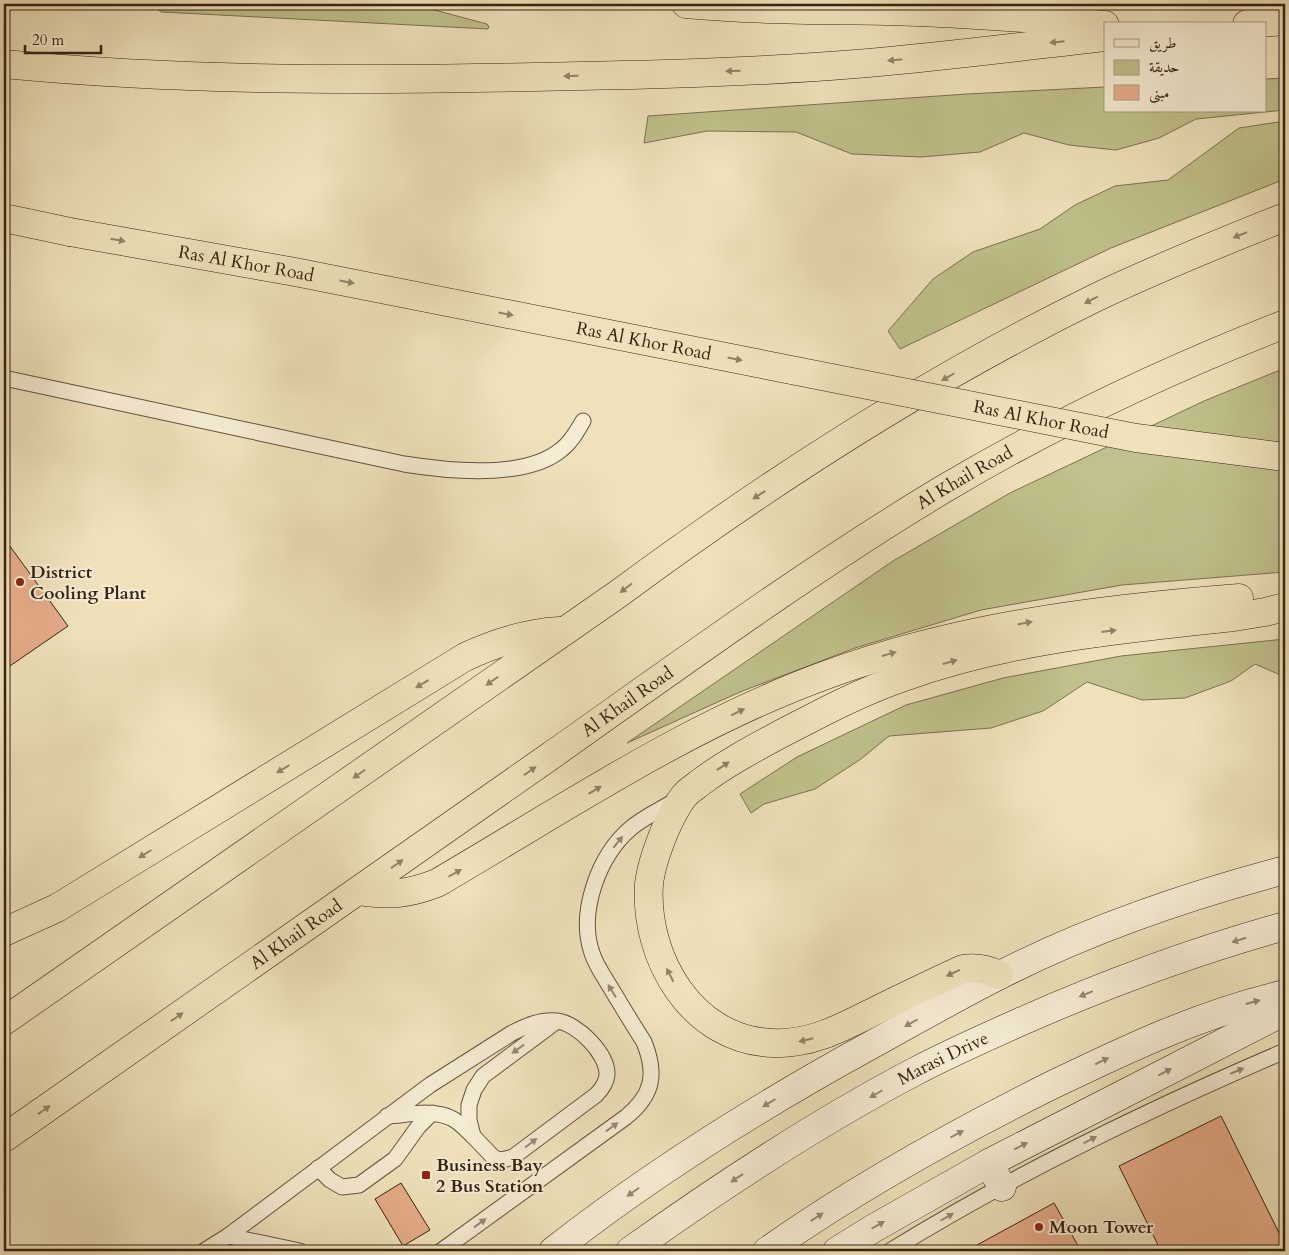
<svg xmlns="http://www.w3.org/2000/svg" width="1289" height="1255" viewBox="0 0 1289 1255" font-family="Cardo,Amiri,serif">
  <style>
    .green { fill: #c0c18c; stroke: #7c7250 }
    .building { fill: #e6ad8a; stroke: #372313 }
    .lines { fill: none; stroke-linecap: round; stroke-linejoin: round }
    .lane-casing { stroke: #65533d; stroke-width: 17 }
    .secondary-casing { stroke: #372313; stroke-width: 29 }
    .highway-casing { stroke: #372313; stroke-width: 29 }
    .lane { stroke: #f5ecd3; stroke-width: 15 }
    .secondary { stroke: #f5ecd3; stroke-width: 28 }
    .highway { stroke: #efe2bb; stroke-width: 28 }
    .highway-bridge-casing { stroke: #372313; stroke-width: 29; stroke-linecap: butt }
    .highway-bridge { stroke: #efe2bb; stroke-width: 28 }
    .oneway { fill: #938267 }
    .oneway2 { fill: #968873 }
    .poi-dot { fill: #8f2418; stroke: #f5ecd3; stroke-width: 2 }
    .labels { text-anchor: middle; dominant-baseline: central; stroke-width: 4; stroke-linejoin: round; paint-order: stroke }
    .street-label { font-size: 18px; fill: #372313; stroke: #f5ecd3 }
    .poi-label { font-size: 18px; font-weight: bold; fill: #372313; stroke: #f5ecd3; text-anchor: start }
  </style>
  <rect width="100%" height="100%" fill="#efe2bb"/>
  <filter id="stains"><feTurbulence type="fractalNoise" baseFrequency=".004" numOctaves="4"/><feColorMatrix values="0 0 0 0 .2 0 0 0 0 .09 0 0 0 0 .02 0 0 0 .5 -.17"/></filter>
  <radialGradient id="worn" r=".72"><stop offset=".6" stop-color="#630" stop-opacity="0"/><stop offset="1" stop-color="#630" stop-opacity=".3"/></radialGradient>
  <g class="green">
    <polygon points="151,4 412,4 487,24 489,27 488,29 162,12 153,7"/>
    <polygon points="1285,78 1285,110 1196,119 1159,138 1116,150 1069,145 1024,133 980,152 921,157 852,154 796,132 707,131 644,143 648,116 967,94 1105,87 1105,111 1265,111 1265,79"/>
    <polygon points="1285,121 1285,179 1111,248 900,349 888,331 933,279 973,252 1040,229 1075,205 1115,186 1168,180 1239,128"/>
    <polygon points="1285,368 1285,572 1122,585 981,610 855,648 740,692 627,743 893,561 1010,493 1204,401"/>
    <polygon points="1285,639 1285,677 1255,664 1231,681 1185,698 1142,700 1087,682 1043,711 991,728 889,736 861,759 815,789 764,804 751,813 740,794 797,757 906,705 1003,678 1121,656"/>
  </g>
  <g class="building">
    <polygon points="4,538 68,626 4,670"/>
    <polygon points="1221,1116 1285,1245 1285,1251 1161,1251 1119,1166"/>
    <polygon points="401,1183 430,1230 403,1246 375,1199"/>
    <polygon points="1054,1203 1081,1251 966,1251"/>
  </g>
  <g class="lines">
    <defs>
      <g id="lane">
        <path d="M4,378l400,86c44,7 122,16 158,-15 10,-8 15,-18 21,-28"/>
        <path d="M387,1116c20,-1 46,-7 64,2 9,4 15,12 22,18"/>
        <polyline points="318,1168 330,1180 342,1187 359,1185 395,1159 418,1127 432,1113"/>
        <polyline points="228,1236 300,1251"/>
        <path d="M204,1251l24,-15 202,-151 82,-52c14,-7 29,-14 45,-12 20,2 51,33 50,54 -1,9 -6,15 -11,20l-83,62 -7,2 -7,1 -6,-3 -20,-21 -4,-16v-15l5,-15 9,-14 74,-55"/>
        <path d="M441,1251l185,-134c27,-22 31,-43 18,-75 -11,-17 -21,-34 -32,-52 -7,-12 -16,-24 -20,-37 -14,-40 6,-97 39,-125 13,-11 31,-19 45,-28"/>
        <path d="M890,1251c126,-78 259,-142 395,-200"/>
      </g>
      <g id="secondary">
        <polyline points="989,1163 1002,1187"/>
        <path d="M553,1251c103,-81 215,-150 329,-212 40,-22 78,-44 118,-64 90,-46 187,-79 285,-105"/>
        <path id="s1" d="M630,1251c91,-65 185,-127 284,-179 34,-18 70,-34 106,-50 86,-38 175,-71 265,-96"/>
        <path d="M767,1251c89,-63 185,-116 283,-165 77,-37 152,-73 235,-92"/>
        <polyline points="837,1251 874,1228 989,1163 1285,1011"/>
      </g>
      <g id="highway">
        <path d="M686,4c67,6 133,6 200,7 73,2 146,7 219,14"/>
        <polyline points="1247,24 1285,21"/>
        <path d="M4,64c156,15 314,17 471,14 131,-2 263,-4 393,-15 79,-7 158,-17 237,-26"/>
        <polyline points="4,218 70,232"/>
        <path d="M359,891c29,5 50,3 78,-8 127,-74 251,-158 389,-208 133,-49 273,-66 413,-77"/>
        <path d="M4,932l53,-24 408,-251c30,-14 61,-24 94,-26"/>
        <path d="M999,975c-12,-6 -22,-8 -36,-6 -29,13 -57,27 -86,41 -34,17 -66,35 -105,33 -80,-3 -128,-85 -123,-159 2,-18 9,-37 16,-54 5,-11 11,-24 19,-34 4,-5 12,-10 17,-14 24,-18 50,-32 76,-46 42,-22 83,-44 127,-59 106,-38 219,-48 330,-60l31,-5 20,-5"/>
        <path d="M4,1021l614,-427c150,-111 311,-215 479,-297 61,-29 125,-55 188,-80"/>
        <path id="s2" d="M4,1138c182,-127 364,-254 545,-381 129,-91 257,-185 393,-267 109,-65 225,-120 343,-166"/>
      </g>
    </defs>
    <use href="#lane" class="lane-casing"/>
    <use href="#secondary" class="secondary-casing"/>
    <use href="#highway" class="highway-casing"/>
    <use href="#lane" class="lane"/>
    <use href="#secondary" class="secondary"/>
    <use href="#highway" class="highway"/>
    <defs>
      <g id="highway-bridge">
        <path id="s3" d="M70,232l225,40 841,166 149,19"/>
      </g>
    </defs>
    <use href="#highway-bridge" class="highway-bridge-casing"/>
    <use href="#highway-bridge" class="highway-bridge"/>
  </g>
  <defs><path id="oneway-solid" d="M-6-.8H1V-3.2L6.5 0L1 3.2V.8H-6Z" transform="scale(1.25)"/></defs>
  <g class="oneway">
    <use href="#oneway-solid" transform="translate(1057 42) rotate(174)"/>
    <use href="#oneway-solid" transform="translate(895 60) rotate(174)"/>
    <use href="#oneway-solid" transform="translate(733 71) rotate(178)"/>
    <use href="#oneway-solid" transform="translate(571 76) rotate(178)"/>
    <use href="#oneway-solid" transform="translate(1240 235) rotate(158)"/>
    <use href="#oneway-solid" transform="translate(118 240) rotate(10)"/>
    <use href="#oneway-solid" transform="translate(347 282) rotate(11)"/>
    <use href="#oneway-solid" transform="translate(1091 300) rotate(153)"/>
    <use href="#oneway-solid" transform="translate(506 314) rotate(11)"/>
    <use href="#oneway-solid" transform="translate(735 359) rotate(11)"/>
    <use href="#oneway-solid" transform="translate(948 377) rotate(150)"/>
    <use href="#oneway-solid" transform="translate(759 495) rotate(147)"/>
    <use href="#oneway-solid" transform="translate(626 588) rotate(143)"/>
    <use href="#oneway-solid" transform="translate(1025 623) rotate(-11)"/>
    <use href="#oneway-solid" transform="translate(1109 631) rotate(-7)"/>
    <use href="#oneway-solid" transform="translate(889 654) rotate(-16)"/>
    <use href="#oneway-solid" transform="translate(950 662) rotate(-16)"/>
    <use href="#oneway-solid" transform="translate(492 681) rotate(145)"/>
    <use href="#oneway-solid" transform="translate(422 684) rotate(149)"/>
    <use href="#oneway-solid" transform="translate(738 712) rotate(-26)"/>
    <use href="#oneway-solid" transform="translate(723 766) rotate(-34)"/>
    <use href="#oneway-solid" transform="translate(283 769) rotate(149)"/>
    <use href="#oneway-solid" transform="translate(530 771) rotate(-35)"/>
    <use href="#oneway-solid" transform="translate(359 774) rotate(145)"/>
    <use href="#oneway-solid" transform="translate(595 790) rotate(-31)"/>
    <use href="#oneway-solid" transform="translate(145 854) rotate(148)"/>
    <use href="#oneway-solid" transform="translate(397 864) rotate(-35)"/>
    <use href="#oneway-solid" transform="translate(455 873) rotate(-30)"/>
    <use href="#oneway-solid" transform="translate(953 973) rotate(155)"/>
    <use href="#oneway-solid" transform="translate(670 975) rotate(-117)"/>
    <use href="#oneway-solid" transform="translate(177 1017) rotate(-35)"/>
    <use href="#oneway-solid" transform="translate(806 1040) rotate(167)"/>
    <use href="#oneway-solid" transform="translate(44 1110) rotate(-35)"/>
  </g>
  <g class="oneway2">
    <use href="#oneway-solid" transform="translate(618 842) rotate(-51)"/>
    <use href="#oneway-solid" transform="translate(1239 940) rotate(162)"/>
    <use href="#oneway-solid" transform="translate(612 991) rotate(-122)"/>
    <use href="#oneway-solid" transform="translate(1086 994) rotate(158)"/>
    <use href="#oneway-solid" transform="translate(1253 1002) rotate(-15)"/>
    <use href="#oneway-solid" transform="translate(911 1023) rotate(151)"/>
    <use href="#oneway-solid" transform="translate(518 1049) rotate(144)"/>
    <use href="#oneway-solid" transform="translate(1102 1061) rotate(-26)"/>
    <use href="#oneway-solid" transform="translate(1237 1071) rotate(-23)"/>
    <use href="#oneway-solid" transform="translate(1165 1072) rotate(-27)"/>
    <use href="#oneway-solid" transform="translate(876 1094) rotate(150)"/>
    <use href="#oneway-solid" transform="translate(769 1103) rotate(149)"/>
    <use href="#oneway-solid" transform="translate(612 1127) rotate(-36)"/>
    <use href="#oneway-solid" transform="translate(957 1134) rotate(-28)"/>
    <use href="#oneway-solid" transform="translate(1090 1140) rotate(-27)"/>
    <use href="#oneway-solid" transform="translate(531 1143) rotate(-37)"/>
    <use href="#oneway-solid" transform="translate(1021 1146) rotate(-27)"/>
    <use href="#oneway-solid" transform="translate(737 1178) rotate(146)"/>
    <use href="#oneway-solid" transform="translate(633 1192) rotate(145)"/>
    <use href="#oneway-solid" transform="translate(817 1217) rotate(-33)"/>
    <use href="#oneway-solid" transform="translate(947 1217) rotate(-30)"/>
    <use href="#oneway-solid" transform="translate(480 1223) rotate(-36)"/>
    <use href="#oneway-solid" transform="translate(878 1225) rotate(-30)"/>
  </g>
  <g class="poi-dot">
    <circle cx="20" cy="582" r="5"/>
    <rect x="421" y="1170" width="10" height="10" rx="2.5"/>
    <circle cx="1039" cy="1227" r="5"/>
  </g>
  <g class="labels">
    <g class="street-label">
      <text stroke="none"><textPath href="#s3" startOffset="179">Ras Al Khor Road</textPath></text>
      <text stroke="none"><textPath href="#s3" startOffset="584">Ras Al Khor Road</textPath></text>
      <text stroke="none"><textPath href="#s3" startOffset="989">Ras Al Khor Road</textPath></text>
      <text stroke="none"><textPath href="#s2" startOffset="1166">Al Khail Road</textPath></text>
      <text stroke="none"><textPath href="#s2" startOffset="761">Al Khail Road</textPath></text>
      <text stroke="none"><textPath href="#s2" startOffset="356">Al Khail Road</textPath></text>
      <text stroke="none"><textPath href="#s1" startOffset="368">Marasi Drive</textPath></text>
    </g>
    <g class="poi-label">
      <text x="30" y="572">District<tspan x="30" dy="21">Cooling Plant</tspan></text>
      <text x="436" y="1165">Business Bay<tspan x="436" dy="21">2 Bus Station</tspan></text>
      <text x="1049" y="1227">Moon Tower</text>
    </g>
  </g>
  <rect width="1289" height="1255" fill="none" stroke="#efe2bb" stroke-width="20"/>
  <rect x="5" y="5" width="1279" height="1245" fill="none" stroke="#372313" stroke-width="2.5"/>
  <rect x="10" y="10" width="1269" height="1235" fill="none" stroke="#372313"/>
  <rect x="1104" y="22" width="162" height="90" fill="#f5ecd3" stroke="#a99c86"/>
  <rect x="1114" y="39" width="25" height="8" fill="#f5ecd3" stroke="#a99c86"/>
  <text x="1149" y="48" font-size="15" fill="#372313">طريق</text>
  <rect x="1114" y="60" width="25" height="15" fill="#c0c18c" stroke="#a99c86"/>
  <text x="1149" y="72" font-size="15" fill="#372313">حديقة</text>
  <rect x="1114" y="85" width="25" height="15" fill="#e6ad8a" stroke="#a99c86"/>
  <text x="1149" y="98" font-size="15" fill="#372313">مبنى</text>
  <path d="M25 45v8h76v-8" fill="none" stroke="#372313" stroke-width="2.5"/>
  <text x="32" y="45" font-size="15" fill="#372313" stroke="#f5ecd3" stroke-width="4" paint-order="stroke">20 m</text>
  <rect width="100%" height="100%" filter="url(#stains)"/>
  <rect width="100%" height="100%" fill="url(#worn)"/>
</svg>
